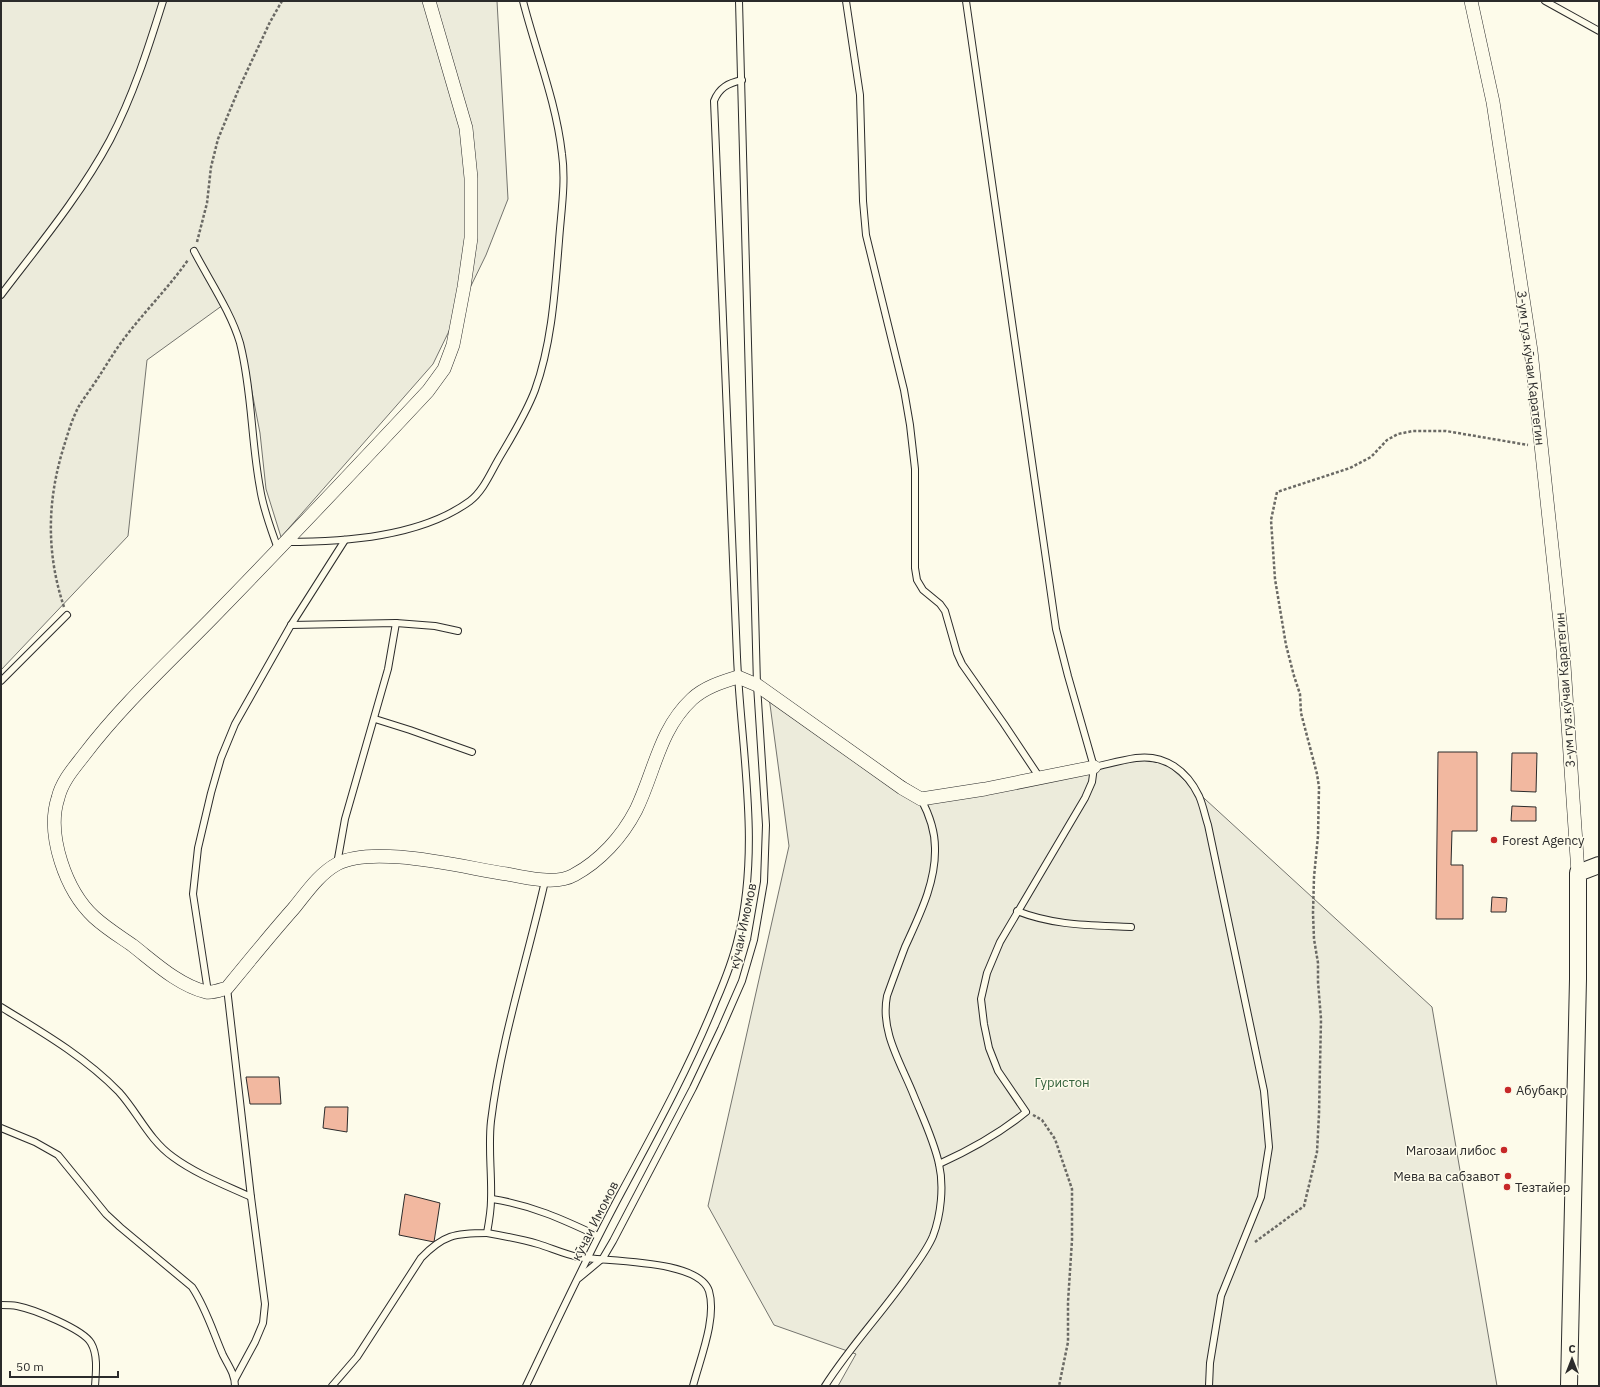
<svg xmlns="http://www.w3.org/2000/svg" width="1600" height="1387" viewBox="0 0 1600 1387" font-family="'IBM Plex Sans',sans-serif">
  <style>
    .green { fill: #ecebdb; stroke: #74746e }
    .building { fill: #f2b8a0; stroke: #2b2b2b }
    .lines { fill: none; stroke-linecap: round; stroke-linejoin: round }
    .service-casing { stroke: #2b2b2b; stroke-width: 8 }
    .minor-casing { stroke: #2b2b2b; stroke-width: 14 }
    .tertiary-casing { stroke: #2b2b2b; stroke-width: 18 }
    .path { stroke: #6a6964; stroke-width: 2.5; stroke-dasharray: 3 2; stroke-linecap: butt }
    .service { stroke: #fdfbea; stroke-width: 6 }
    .minor { stroke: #fdfbea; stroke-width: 13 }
    .tertiary { stroke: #fdfbea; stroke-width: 16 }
    .poi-dot { fill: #c62828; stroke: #fdfbea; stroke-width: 1.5 }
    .labels { text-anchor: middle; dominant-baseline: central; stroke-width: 3; stroke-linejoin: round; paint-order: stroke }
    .street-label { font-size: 13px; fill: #2b2b2b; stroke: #fdfbea }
    .poi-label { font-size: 13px; fill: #2b2b2b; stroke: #fdfbea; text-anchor: start }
    .park-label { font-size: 13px; fill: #34623c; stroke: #fdfbea }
  </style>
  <rect width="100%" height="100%" fill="#fdfbea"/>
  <g class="green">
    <polygon points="1,1 497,1 508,199 486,255 433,364 281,537 266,489 260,433 245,356 223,305 147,360 128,536 1,670"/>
    <polygon points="769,697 929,797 1158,756 1432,1007 1497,1386 838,1386 856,1354 774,1325 708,1206 789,846"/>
  </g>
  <g class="building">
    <polygon points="1438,752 1477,752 1477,831 1452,831 1451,865 1463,865 1463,919 1436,919"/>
    <polygon points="1512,753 1537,753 1536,792 1511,791"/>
    <polygon points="1512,806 1536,807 1536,821 1511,821"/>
    <polygon points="1492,897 1507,898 1506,912 1491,912"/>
    <polygon points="246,1077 279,1077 281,1104 250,1104"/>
    <polygon points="325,1107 348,1107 347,1132 323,1128"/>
    <polygon points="405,1194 440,1203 434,1242 399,1235"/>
  </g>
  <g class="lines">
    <defs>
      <g id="service">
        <polyline points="846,1 860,95 863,201 866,235 904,390 910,425 915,469 915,568 917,580 923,590 940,604 945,611 957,653 962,664 1004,724 1040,778"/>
        <path d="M966,1l90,628 12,47 26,91c14,-3 28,-7 42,-9 29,-4 51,13 63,38 4,9 6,20 9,29l56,266 5,56 -8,50 -40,99 -11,67 -1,23"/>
        <polyline points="1545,1 1599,31"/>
        <path d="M194,251c15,29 37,61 46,92 12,48 11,97 20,145 3,21 11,41 18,61"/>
        <path d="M1,295c38,-50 79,-99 109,-155 23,-44 38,-91 53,-139"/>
        <path d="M286,542c58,0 135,-5 184,-41 13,-10 20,-27 28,-41 13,-22 28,-46 37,-70 17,-47 20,-100 24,-149 2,-29 7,-59 3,-87 -6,-53 -26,-102 -39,-153"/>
        <polyline points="396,623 435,626 458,631"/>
        <polyline points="291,625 396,623 388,669 345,819 337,864"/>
        <polyline points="1,681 67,615"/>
        <polyline points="375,719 410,730 472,752"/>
        <path d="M1017,911c38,15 74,14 114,16"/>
        <polyline points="208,992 193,894 198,848 211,793 221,758 235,724 291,625 345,540"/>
        <path d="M1,1007c41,25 84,50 118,85 19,21 30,48 54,65 23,17 52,28 78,40l-24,-209"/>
        <path d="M1,1128l34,14 23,13 48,59 14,13 72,60c14,21 21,45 31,68 5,10 12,19 12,31"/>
        <path d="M939,1164c31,-14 61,-31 87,-52l-28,-41 -9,-23 -5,-24 -3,-25 6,-26 13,-31 85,-144 7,-16 2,-15"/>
        <path d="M492,1199c39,6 70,20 106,37"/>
        <path d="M487,1233c17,3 34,6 51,11 13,4 26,10 40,13 28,5 121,2 131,34 8,27 -9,68 -16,95"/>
        <polyline points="579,1278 603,1258 613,1241 693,1088 721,1029 742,981 754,940 764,882 766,825 757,685 739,1"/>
        <path d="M1,1305c5,0 11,0 16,1 16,3 66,23 74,37 7,12 5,29 4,43"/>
        <polyline points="235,1379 255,1342 263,1323 265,1304 251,1197"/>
        <path d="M332,1386l25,-29 64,-99c22,-23 34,-25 66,-25 2,-11 4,-22 4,-33 1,-26 -3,-53 0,-79 10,-82 36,-160 54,-240"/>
        <path d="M526,1386c31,-65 61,-130 95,-193 34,-63 68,-125 95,-192 9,-21 17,-41 22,-63 23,-92 3,-188 -1,-281 -8,-185 -16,-370 -23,-556 5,-13 14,-18 28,-21"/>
        <path d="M825,1386c26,-41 60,-76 87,-116 8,-11 16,-22 21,-34 8,-21 11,-50 6,-72 -5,-23 -16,-46 -25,-68 -13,-33 -34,-64 -27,-100 6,-17 12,-33 18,-49 14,-31 31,-64 30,-99 0,-17 -6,-34 -14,-49"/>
      </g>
      <g id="minor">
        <path d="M429,1l37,127 5,50v60l-7,49 -11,58 -9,24 -16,22c-71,76 -142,151 -215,226 -44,45 -91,88 -129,138 -10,13 -22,26 -26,43 -12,37 8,93 36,119 12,11 25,19 38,28 22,17 46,40 74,47 7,1 14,-2 21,-4 22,-27 44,-54 67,-80 13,-16 25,-34 43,-44 37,-20 128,4 170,10 19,4 50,11 67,1 26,-14 48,-38 62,-65 19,-39 23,-80 56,-111 13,-12 30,-17 46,-22l19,8 145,103 19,11 64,-10 109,-22"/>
        <polyline points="1471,1 1493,102 1531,351 1563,650 1578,873"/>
      </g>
      <polyline id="tertiary" points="1569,1386 1578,979 1578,873 1599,865"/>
    </defs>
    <use href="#service" class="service-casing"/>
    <use href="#minor" class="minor-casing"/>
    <use href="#tertiary" class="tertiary-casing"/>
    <g class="path">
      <polyline points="197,242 207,203 211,167 218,139 240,86 270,22 282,1"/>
      <path d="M64,607c-18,-54 -17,-107 0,-161 4,-13 8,-27 15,-40 5,-8 11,-16 17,-25 10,-15 19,-31 30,-45 20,-26 43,-49 62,-76"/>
      <polyline points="1033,1115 1042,1120 1055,1139 1072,1189 1072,1240 1068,1302 1068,1342 1059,1386"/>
      <polyline points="1255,1242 1304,1206 1317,1152 1319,1114 1321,1019 1318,982 1318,963 1314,939 1313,913 1314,877 1318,836 1319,787 1317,774 1301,713 1300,694 1294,676 1286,645 1275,579 1271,520 1277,492 1350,468 1371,457 1387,440 1398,434 1413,431 1446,431 1528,445"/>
    </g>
    <use href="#service" class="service"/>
    <use href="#minor" class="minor"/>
    <use href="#tertiary" class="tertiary"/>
  </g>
  <g class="poi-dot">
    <circle cx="1494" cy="840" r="4"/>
    <circle cx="1508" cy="1090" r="4"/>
    <circle cx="1504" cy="1150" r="4"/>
    <circle cx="1508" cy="1176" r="4"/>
    <circle cx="1507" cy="1187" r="4"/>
  </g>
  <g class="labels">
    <g class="street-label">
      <text transform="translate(1531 368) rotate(83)">3-ум гуз.кӯчаи Каратегин</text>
      <text transform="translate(1565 690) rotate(-94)">3-ум гуз.кӯчаи Каратегин</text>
      <text transform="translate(743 926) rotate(-78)">кӯчаи Имомов</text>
      <text transform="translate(595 1221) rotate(-63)">кӯчаи Имомов</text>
    </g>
    <g class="poi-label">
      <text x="1502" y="840">Forest Agency</text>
      <text x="1516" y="1090">Абубакр</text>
      <text x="1496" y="1150" text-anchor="end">Магозаи либос</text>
      <text x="1500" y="1176" text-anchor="end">Мева ва сабзавот</text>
      <text x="1515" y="1187">Тезтайер</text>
    </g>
    <g class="park-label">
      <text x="1062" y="1082">Гуристон</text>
    </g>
  </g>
  <rect width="1600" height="1387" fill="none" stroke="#2b2b2b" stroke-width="4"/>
  <g transform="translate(1572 1359)" stroke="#fdfbea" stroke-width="3" paint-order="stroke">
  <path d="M0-3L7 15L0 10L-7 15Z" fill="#2b2b2b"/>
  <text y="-6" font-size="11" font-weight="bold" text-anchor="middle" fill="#2b2b2b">С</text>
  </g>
  <path d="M10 1371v6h108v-6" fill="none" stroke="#2b2b2b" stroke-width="2"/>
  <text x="16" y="1371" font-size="12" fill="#2b2b2b" stroke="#fdfbea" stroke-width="3" paint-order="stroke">50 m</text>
</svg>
